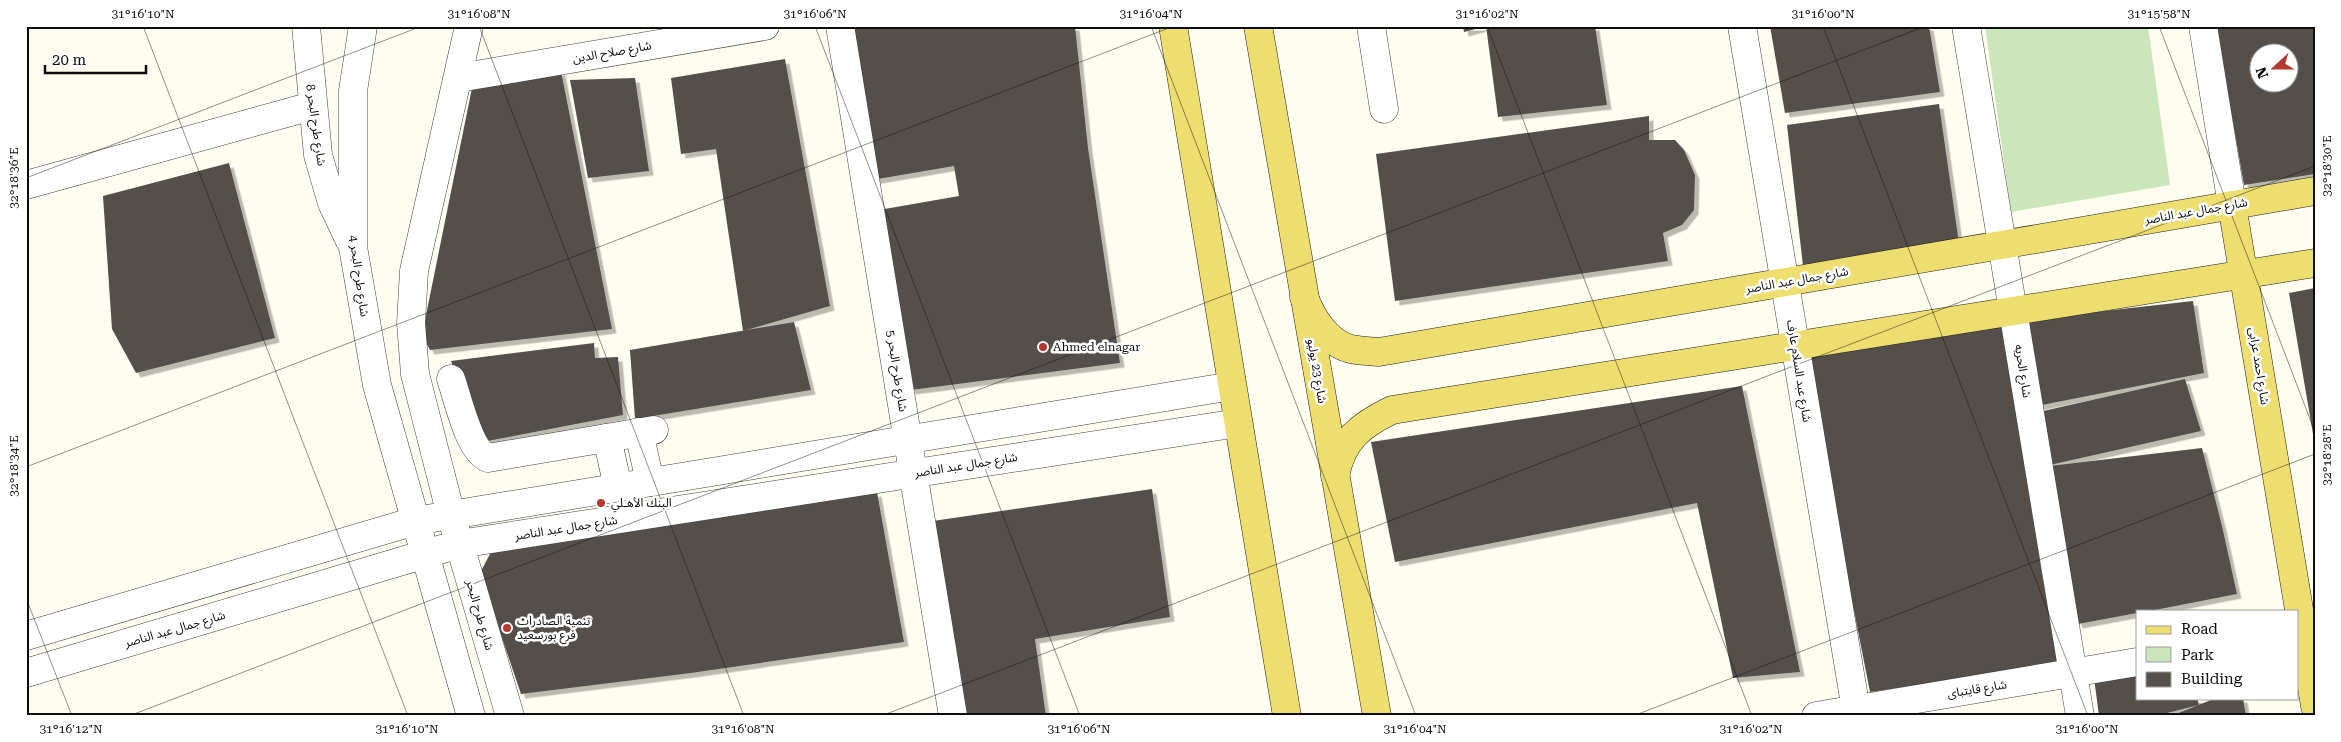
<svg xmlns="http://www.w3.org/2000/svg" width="2341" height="742" viewBox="0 0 2341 742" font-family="'Roboto Serif','Noto Sans Arabic',serif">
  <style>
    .green { fill: #cce6bb }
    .building { fill: #55504b; fill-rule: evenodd; filter: url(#shadow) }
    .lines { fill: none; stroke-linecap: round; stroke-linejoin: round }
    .minor-casing { stroke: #404040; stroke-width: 29 }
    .major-casing { stroke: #1e1e1e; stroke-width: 29 }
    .minor { stroke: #fff; stroke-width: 28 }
    .major { stroke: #eede6f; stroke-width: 28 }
    .ticks { fill: none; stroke: #0d0d0d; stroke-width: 1; stroke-opacity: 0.45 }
    .poi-dot { fill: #b33930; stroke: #fff; stroke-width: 2 }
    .labels { text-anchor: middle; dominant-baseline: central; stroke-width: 5; stroke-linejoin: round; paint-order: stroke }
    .street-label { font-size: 12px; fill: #0d0d0d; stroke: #fff }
    .poi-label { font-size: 12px; fill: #0d0d0d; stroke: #fff; text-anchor: start }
    .neatline { fill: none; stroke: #0d0d0d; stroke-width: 2 }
    .ticks-label { font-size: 12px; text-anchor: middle; fill: #0d0d0d }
  </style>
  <defs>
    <filter id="shadow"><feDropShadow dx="4.5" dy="4.5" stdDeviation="0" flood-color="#0004"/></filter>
  </defs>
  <rect width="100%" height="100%" fill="#fefdef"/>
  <polygon class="green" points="1985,26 2148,26 2170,185 2011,212"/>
  <g class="building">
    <polygon points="847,26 1075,26 1088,148 1120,363 911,390 879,210 959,196 954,166 872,180"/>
    <polygon points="1463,26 1483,26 1483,27 1464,32"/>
    <polygon points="1486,26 1595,26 1607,105 1498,117"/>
    <polygon points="1770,26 1929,26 1940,92 1785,113"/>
    <path d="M2216,26h99v148l-71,11zM2258,52h30v30h-30z"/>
    <polygon points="785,59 830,306 743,331 716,149 681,154 671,78"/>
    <polygon points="561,71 612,329 430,350 422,335 473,83"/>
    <polygon points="635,78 649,171 588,178 570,80"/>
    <polygon points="1939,104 1960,250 1803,266 1787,125"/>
    <polygon points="1649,116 1649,140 1675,140 1684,150 1695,175 1694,210 1682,225 1663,233 1668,261 1395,301 1376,154"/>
    <polygon points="229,163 275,338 136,373 112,329 103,196"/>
    <polygon points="2315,288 2315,440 2314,440 2289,293"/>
    <polygon points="2193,301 2204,373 2037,406 2023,320"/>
    <polygon points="794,322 811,390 635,419 630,350"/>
    <polygon points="2005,322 2042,575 2061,664 1870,692 1833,504 1807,351"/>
    <polygon points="594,343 595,358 618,357 623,415 482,442 451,361"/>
    <polygon points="2185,379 2201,431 2041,467 2202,448 2222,526 2237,594 2150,611 2137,611 2137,613 2078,624 2052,542 2030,414"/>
    <polygon points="1742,386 1800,672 1733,678 1697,503 1395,562 1371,442"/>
    <polygon points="1152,489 1170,617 1035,639 1046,716 967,716 933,521"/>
    <polygon points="877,492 904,642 691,673 521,694 480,573 491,552"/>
    <polygon points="2137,667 2137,698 2197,698 2199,705 2155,716 2099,716 2093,670"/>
    <polygon points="2216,698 2243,698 2246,716 2171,716"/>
  </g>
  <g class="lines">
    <defs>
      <g id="minor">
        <polyline points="306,26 318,155 332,203 350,241"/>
        <polyline points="363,26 353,91 353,247 377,385 471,716"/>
        <polyline points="469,26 414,271 411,323 415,374 451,515 510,716"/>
        <polyline points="840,26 953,716"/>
        <polyline points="1371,26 1384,109"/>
        <polyline points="1742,26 1857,716"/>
        <polyline points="1966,26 2080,716"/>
        <polyline points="2203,26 2232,205"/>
        <polyline points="458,78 765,26"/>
        <polyline points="26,185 312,106"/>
        <path d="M451,379c7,20 18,72 37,79l166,-28"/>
        <polyline points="639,432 650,482"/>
        <polyline points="607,438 618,487"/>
        <polyline points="26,636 415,521 1232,386"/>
        <polyline points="26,673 459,544 1238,423"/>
        <polyline points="1816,716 2137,662"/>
      </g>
      <g id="major">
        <polyline points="1173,26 1287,716"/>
        <polyline points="1258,26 1377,716"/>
        <polyline points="2232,205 2315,706"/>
        <path d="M1304,297c8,21 23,46 47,52 9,2 19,2 28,3l936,-161"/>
        <path d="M1335,476c7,-37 26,-51 57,-66l923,-147"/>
      </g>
    </defs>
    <use href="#minor" class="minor-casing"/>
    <use href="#major" class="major-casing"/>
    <use href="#minor" class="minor"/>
    <use href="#major" class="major"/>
  </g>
  <path class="ticks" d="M143,26l265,690M479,26l265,690M815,26l265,690M1151,26l265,690M1487,26l265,690M1823,26l265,690M2159,26l156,406M26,178l396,-152M26,467l1148,-441M26,598l46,118M129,716l1797,-690M881,716l1434,-550M1633,716l682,-262"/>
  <g class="poi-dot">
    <circle cx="1043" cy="347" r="5"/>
    <circle cx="601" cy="503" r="5"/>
    <circle cx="507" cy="628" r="5"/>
  </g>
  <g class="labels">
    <g class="street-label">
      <text transform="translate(612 52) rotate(-10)">شارع صلاح الدين</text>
      <text transform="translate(316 125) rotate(82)">شارع طرح البحر 8</text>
      <text transform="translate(2196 211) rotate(-10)">شارع جمال عبد الناصر</text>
      <text transform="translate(359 276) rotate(82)">شارع طرح البحر 4</text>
      <text transform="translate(1797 280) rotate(-10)">شارع جمال عبد الناصر</text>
      <text transform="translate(2259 366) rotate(81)">شارع احمد عرابى</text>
      <text transform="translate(897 371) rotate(81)">شارع طرح البحر 5</text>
      <text transform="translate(1317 371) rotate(80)">شارع 23 يوليو</text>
      <text transform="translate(1799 371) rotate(81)">شارع عبد السلام عارف</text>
      <text transform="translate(2023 371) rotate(81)">شارع الحريه</text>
      <text transform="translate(966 465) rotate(-9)">شارع جمال عبد الناصر</text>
      <text transform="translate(566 528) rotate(-9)">شارع جمال عبد الناصر</text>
      <text transform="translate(480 615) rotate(74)">شارع طرح البحر</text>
      <text transform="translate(175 629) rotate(-16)">شارع جمال عبد الناصر</text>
      <text transform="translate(1977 689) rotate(-9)">شارع قايتباى</text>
    </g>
    <g class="poi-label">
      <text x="1053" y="347">Ahmed elnagar</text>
      <text x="611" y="503">البنك الأهـلي</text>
      <text x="517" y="621">تنمية الصادرات<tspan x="517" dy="14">فرع بورسعيد</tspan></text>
    </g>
  </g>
  <rect width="2341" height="742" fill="none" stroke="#ffffff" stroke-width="55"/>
  <rect x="2136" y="610" width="162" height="90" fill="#ffffff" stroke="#9e9e9e"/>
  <rect x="2146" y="626" width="25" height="8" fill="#eede6f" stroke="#9e9e9e"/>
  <text x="2181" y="634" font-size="15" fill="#0d0d0d">Road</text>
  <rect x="2146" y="647" width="25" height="15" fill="#cce6bb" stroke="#9e9e9e"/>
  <text x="2181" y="660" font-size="15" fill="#0d0d0d">Park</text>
  <rect x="2146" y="672" width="25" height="15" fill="#55504b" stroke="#9e9e9e"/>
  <text x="2181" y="684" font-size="15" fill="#0d0d0d">Building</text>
  <g transform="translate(2274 68) rotate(249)"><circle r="24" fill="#ffffff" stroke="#9e9e9e"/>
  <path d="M0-4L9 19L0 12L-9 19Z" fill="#b33930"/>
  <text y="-8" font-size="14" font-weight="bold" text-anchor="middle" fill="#0d0d0d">N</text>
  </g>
  <path d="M45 65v8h101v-8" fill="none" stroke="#0d0d0d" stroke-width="2.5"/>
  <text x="52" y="65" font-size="15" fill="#0d0d0d" stroke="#ffffff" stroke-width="4" paint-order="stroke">20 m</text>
  <rect x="28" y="28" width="2286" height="686" class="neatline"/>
  <g class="ticks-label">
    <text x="143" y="18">31°16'10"N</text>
    <text x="479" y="18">31°16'08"N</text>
    <text x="815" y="18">31°16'06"N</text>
    <text x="1151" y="18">31°16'04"N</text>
    <text x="1487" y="18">31°16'02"N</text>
    <text x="1823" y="18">31°16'00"N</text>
    <text x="2159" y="18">31°15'58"N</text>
    <text transform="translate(2327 166) rotate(-90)" y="4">32°18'30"E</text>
    <text transform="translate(14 178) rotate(-90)" y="4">32°18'36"E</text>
    <text transform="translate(2327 455) rotate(-90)" y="4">32°18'28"E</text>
    <text transform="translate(14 466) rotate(-90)" y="4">32°18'34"E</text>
    <text x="71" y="733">31°16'12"N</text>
    <text x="407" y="733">31°16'10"N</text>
    <text x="743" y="733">31°16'08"N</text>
    <text x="1079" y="733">31°16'06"N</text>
    <text x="1415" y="733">31°16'04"N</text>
    <text x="1751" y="733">31°16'02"N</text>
    <text x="2087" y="733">31°16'00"N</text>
  </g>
</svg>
